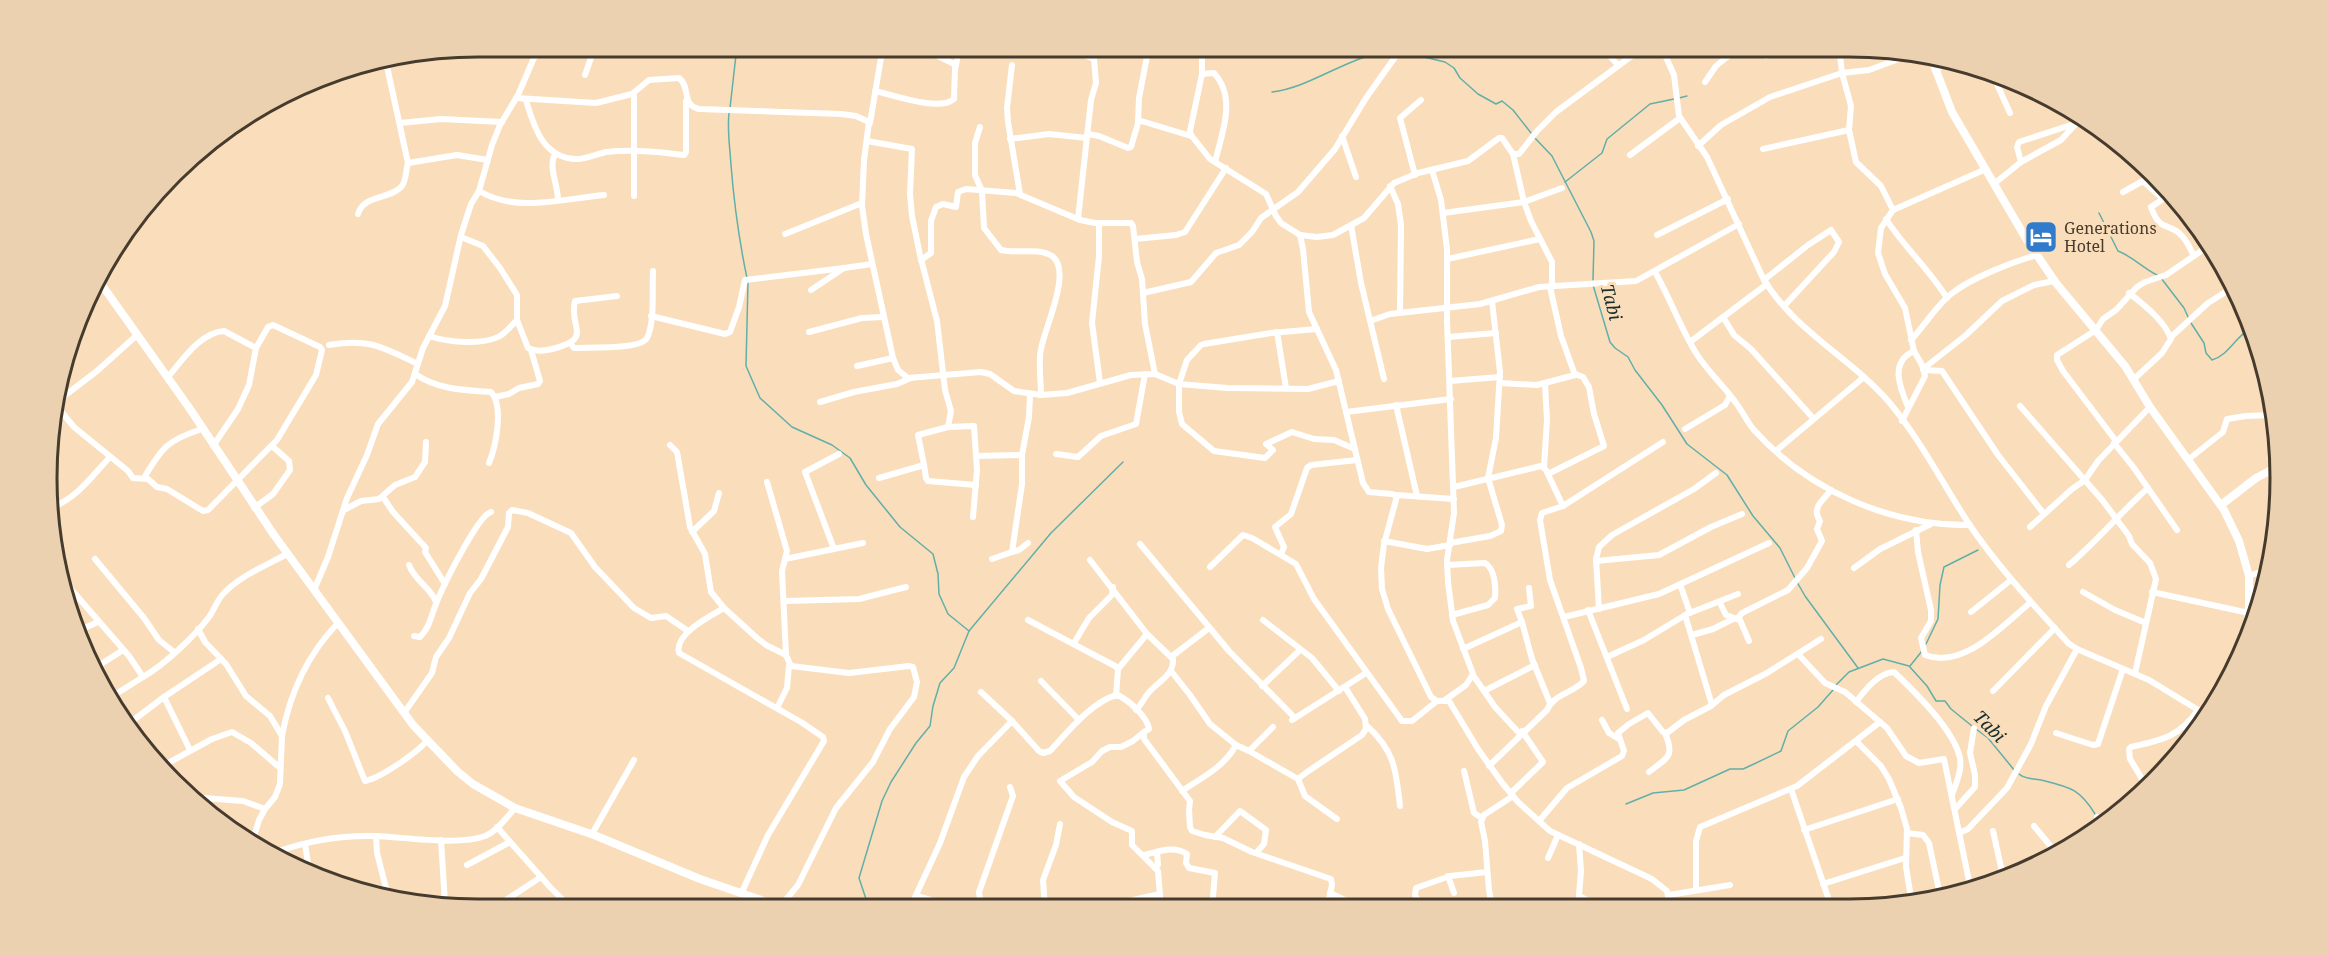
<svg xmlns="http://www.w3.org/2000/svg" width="2327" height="956" viewBox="0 0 2327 956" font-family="'Noto Serif',serif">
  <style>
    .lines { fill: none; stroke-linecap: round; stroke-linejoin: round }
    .stream { stroke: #61afa9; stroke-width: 1.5 }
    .street { stroke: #fff; stroke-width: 6 }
    .secondary { stroke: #fff; stroke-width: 8 }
    .labels { text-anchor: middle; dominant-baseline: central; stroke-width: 6; stroke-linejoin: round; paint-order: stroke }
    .poi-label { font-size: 16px; fill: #463b2d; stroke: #fadebb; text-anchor: start }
    .water-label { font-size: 18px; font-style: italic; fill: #192f2e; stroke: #fadebb }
    .rim { fill: none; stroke: #463b2d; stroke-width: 3 }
  </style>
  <rect width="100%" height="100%" fill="#fadebb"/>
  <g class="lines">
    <g class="stream">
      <polyline points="1403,52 1445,62 1454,68 1460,78 1478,94 1496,104 1502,101 1513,110 1531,133"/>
      <path d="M1272,92c42,-5 79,-39 123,-41"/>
      <polyline points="1679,98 1687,96"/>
      <polyline points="730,108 737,46"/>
      <path d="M729,113c-2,17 1,35 2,52 3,38 8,75 16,113"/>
      <polyline points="1534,137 1552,156 1591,232 1594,241 1593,280"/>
      <polyline points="1565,182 1602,153 1607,139 1650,104 1674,99"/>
      <path d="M2099,213l19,38c15,6 25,17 39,24"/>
      <polyline points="2161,278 2184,308 2189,319"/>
      <polyline points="748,282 746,366 760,398 792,427 832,445 850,458 866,485 900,527 933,554 938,574 939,594 948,614 969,631"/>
      <polyline points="1593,285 1610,342 1615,348 1628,357 1635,370 1662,405 1687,444 1727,475 1753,516 1780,548 1795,578"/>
      <path d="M2191,323l13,20 2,10 6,7c16,-4 24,-24 39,-32"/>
      <polyline points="1797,582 1805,596 1858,668"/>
      <polyline points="1926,644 1938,619 1940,585 1944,567 1978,550"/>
      <polyline points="1910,666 1922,651"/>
      <polyline points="1835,686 1849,672 1883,659 1909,666 1927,686 1936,701 1945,701 1951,709 1972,726"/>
      <polyline points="1976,729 1988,738 2015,771"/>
      <path d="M2019,774c7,6 14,4 22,6 28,7 38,8 54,34"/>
      <polyline points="1626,804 1653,793 1684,790 1730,769 1743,769 1754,764 1781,751 1788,731 1818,707 1833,690"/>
      <polyline points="869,908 859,878 882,801 891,782 916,743 930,726 933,706 940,683 954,668 969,631 1051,533 1123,462"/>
    </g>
    <g class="street">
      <polyline points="519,46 536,56"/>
      <polyline points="905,46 938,56 956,65"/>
      <polyline points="1062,46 1094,59 1096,83 1091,100 1078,219"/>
      <polyline points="1202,46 1202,74 1190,131 1191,135 1210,159 1266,194 1276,216 1281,223 1300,235 1303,249 1309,312 1336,370 1363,483 1369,492 1392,494 1397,496 1384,544 1381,568 1382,589 1388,609 1431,697 1437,701 1449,701 1478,749 1503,784 1518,802 1550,831 1652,879 1667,891 1670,906"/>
      <polyline points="1601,46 1618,65"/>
      <path d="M1661,46l13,29 5,41 28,41 56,121c30,52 88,80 126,124 31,37 54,82 80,122 29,43 64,80 99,119l9,6 72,31 59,36"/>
      <polyline points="1721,46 1727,57 1741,46"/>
      <polyline points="1761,46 1766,56"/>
      <polyline points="1839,46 1842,73 1851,106 1849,130 1856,162 1881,186 1893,210"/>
      <polyline points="386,62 408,163"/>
      <polyline points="1012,65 1007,108 1008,122 1020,194"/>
      <polyline points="1936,70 1946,63"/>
      <polyline points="1991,71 2010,113"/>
      <path d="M1202,74l12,-1c23,25 8,60 1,89"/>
      <polyline points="585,75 595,46"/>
      <polyline points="1705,82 1716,66 1727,57"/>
      <path d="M875,91c19,4 64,21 79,8l1,-30 5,-23"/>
      <path d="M516,98l80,5 36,-9 17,-14 30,-2c12,9 2,27 20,31l142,5 15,2 13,6 -5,38 -2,46 4,28 27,124 5,12 10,8 73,-6 9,2 24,17 27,4 26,-2 64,-18 24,-1 24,10 48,4 81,1 31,-8"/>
      <path d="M526,100c8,28 18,60 53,59 9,-1 18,-5 27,-7 26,-3 53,0 78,3l2,-3v-51"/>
      <polyline points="1138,120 1191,136"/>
      <polyline points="400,123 441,119 502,122"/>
      <polyline points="870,123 883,46"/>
      <path d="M980,127l-5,16v32l7,16 2,37 17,22c16,4 37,-3 51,6 21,15 -8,73 -11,93 -3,15 0,31 0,46"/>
      <polyline points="1087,134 1099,136 1128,148 1131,147 1138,123 1139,98 1149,46"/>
      <polyline points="1342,136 1356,177"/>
      <polyline points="1010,139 1049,134 1087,138"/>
      <polyline points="867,141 912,149 910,194 912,216 920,255 937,321 945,390 951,411 948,427"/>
      <polyline points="1698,146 1721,125 1770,97 1842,73 1869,70 1907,56"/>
      <polyline points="1763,149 1849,130"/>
      <path d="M555,154c-7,13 3,31 3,46"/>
      <polyline points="1513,154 1524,202 1531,221 1552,262 1552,287"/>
      <polyline points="1630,155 1680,118"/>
      <polyline points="2021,162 2017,147 2019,142 2074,124"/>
      <polyline points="1432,170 1441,200 1447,249 1447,320 1454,513 1447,560 1448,582 1453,621 1473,674 1466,685 1445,700"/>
      <polyline points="1415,175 1400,118 1421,100"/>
      <polyline points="1995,183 2021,162 2061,140 2082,117"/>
      <polyline points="1390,186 1398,204 1401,225 1400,313"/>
      <path d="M479,191c37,22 84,8 125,4"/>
      <path d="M2123,192l20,-11 20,18 -12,8c9,26 18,15 30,28 6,5 9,14 13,21"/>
      <polyline points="634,196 634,93"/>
      <polyline points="2163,199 2172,195"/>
      <polyline points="1443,213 1524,202 1562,188"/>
      <path d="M358,214c6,-20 32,-14 44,-28 4,-5 4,-17 6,-23l49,-8 31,5"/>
      <path d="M1886,219c18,28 43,50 61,79"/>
      <polyline points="1099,223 1099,256 1092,323 1100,383"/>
      <polyline points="1351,225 1361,283 1384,379"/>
      <polyline points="785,234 862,203"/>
      <polyline points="1300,235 1317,237 1333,235 1364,218 1394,183 1418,173 1468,161 1499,138 1502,138 1513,154 1519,154 1537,131 1556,112 1645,46"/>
      <polyline points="1657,235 1728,199"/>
      <polyline points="1135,239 1176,235 1185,232 1226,168"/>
      <polyline points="1447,259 1540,239"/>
      <polyline points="921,260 931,253 931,221 936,207 943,204 956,207 958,192 966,189 1016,193 1080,220 1095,223 1131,223 1133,226 1137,262 1142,279 1145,324 1155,374"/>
      <path d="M1655,272c15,26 25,55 41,81 12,19 28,33 40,50 7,9 11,19 18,27 54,60 135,96 216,95"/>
      <polyline points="1764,280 1808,245 1831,230 1839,242 1834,252 1785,305"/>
      <polyline points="811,290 844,268 872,264"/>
      <polyline points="1143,293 1191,282 1216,253 1239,245 1252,232 1261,218 1298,192 1335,149 1366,98 1403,46"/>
      <path d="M2129,293c15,12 36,28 42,46l-9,14 -29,27"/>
      <polyline points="651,316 725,334 730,332 739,307 745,280 844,268"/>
      <polyline points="1723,317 1734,335 1751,349 1813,418"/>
      <path d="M517,320l11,28c8,4 15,3 24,1 43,-11 16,-21 23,-48l42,-5"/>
      <polyline points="1370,321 1390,314 1480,304 1539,287 1636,281 1739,224"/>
      <polyline points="1317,329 1271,333 1204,344 1201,345 1187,360 1179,384 1179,412 1182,424 1214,451 1265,458 1273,450 1266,444 1292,432 1314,439 1334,440 1355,449"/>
      <polyline points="809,332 862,318 883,317"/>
      <polyline points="1277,332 1286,388"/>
      <path d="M429,336c18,6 53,10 71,0 6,-4 12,-11 17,-16v-25l-17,-27 -17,-22 -22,-9"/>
      <polyline points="1448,337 1496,333"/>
      <polyline points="2171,337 2208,303 2235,286"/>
      <path d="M1911,340c14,-15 25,-34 40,-46 20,-16 61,-32 86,-39"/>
      <polyline points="1690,342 1767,284"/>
      <path d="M570,343l4,5c14,-1 67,2 73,-10 8,-15 5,-49 6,-67"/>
      <path d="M329,345c41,-7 53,2 89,19"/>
      <polyline points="857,366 893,358"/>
      <polyline points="1923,369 1966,335 2002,301 2034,285 2054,281"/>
      <polyline points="1924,370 1942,371 1998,455 2044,514"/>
      <path d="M415,374c24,16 48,16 76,18 13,14 5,54 -2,71"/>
      <path d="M167,378c15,-17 32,-45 57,-47l32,17 -7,37 -11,24 -25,37"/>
      <polyline points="1450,381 1500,377"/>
      <polyline points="1500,383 1537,385 1575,375 1561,336 1550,287"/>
      <polyline points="495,397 509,394 519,388 538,384 540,381 531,350"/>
      <polyline points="820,402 854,392 897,384 911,378"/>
      <polyline points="54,403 74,427 128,471 133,478 148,479 157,487 167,489 203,511 208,510 277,440 316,375 322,350 320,347 273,325 268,327 256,348"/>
      <polyline points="55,403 97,371 137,335"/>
      <polyline points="1396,405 1417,496"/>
      <polyline points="2020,406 2103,501 2129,536 2132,544 2150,563 2156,579 2135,673"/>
      <path d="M1908,407c-8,-19 -19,-45 6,-56"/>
      <polyline points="1346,412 1451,399"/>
      <polyline points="1902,421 1925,376 1922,365 1914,351 1905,308 1885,274 1878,253 1881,228 1893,210 1986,169"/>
      <polyline points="1685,429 1725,405 1730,396"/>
      <polyline points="2116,441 2063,371 2057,360 2057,355 2096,330 2103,319 2116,310 2137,287 2145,282 2166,275 2210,245"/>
      <polyline points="2114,443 2134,468 2177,530"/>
      <polyline points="670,445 677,452 690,527 705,554 711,592 724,608 757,638 766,645 786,655 791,666 849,673 909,666 913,667 917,682 914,697 890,729 873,762 836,808 798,885 780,907"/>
      <polyline points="1777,450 1864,377"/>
      <polyline points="1056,454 1078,457 1101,436 1136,424 1145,374"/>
      <polyline points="977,456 1022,455"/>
      <polyline points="2189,459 2223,432 2227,419 2246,416 2274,415"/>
      <polyline points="924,465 926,478 928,481 976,485"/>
      <polyline points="1544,467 1547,420 1545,384"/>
      <polyline points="1548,474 1604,446 1594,414 1589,387 1583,377 1575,374"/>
      <path d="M144,478c18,-31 24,-38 58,-49"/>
      <polyline points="879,478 924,465 918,435 948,427 974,426 977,470 973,517"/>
      <polyline points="767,482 787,551 782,571 786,655"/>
      <path d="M1454,487l87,-21 5,4 17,36 -21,7 -2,7 10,60 31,88 3,13c-11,12 -30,13 -37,29l-58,56"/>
      <polyline points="1396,495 1454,499"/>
      <polyline points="383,497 393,512 426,548 425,552 445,584"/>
      <polyline points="1563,506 1663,442"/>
      <path d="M53,507c25,-10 39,-31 57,-50"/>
      <polyline points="254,508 273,494 290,470 289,461 272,446"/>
      <polyline points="344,510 361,501 379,499 395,485 415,477 425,462 426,442"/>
      <polyline points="2030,527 2072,489 2085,480 2098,461 2150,407"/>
      <path d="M1916,530l2,22 13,58v11l-10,17 4,17c39,15 78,-30 106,-53"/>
      <polyline points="692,532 714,511 719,493"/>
      <polyline points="54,535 60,550 55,561"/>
      <polyline points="1384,541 1427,549 1450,545"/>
      <polyline points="1028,543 1019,550 1012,552 1022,484 1022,455 1029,417 1030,395"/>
      <polyline points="1450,543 1490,536 1501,531 1502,525 1488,478 1496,438 1500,372 1492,301"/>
      <polyline points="1140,544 1229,651 1295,718"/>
      <polyline points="834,549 805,472 839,454"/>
      <polyline points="1281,554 1284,547 1275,527 1291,514 1307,468 1311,465 1357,460"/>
      <polyline points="95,559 144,618 159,640 174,652"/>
      <polyline points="785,559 863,543"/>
      <polyline points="992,559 1012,552"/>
      <path d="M1090,560l57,74 26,25c1,15 -13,22 -22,31 -6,6 -9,14 -15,20"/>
      <polyline points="1596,561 1659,555 1711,527 1742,514"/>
      <path d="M409,565c6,16 22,23 27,37"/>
      <path d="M1447,565l38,-2c10,6 11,24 10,35l-7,7 -36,10"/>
      <path d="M2069,565c28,-24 51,-52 79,-77"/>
      <polyline points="1210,567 1243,535 1252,538 1296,564 1314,599 1402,721 1412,721 1437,701"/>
      <polyline points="1854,568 1880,549 1931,524"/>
      <path d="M58,572l5,8 66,76 14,21c21,-12 51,-40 66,-60 5,-7 8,-17 15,-24 16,-17 43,-28 63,-39"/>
      <polyline points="2249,576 2269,569"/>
      <polyline points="1680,584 1690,613"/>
      <polyline points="314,590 328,557 347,498 367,455 378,424 412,382 423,348 445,306 461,235 471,204 479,191 492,145 500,125 518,95 539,46"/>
      <polyline points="2083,592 2115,610 2146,623"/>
      <polyline points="2152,592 2249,613"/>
      <polyline points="784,601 859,599 906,587"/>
      <polyline points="1720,603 1726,615 1740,620 1749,641"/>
      <path d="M724,608c-14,8 -50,26 -45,45l122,69 22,15 1,4 -56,94 -27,59"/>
      <polyline points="1599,609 1596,559 1599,547 1612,535 1694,489 1716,473"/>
      <polyline points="1588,610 1627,709"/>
      <polyline points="1971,612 2011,580"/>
      <polyline points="1685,615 1712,705"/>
      <polyline points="1564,617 1659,594 1769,543"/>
      <path d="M1737,619l5,-6 46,-23 19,-22 15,-27 -5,-12 3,-8c-9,-14 3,-20 11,-31"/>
      <polyline points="1028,620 1115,666 1118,669 1116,696"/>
      <polyline points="1263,620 1312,658 1339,691"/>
      <polyline points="1522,622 1532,659 1550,703"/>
      <polyline points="198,629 205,642 226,664 246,696 270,716 282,736 280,784 275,797 265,809 259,820 253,840"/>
      <polyline points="80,630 98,622"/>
      <polyline points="1692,635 1713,629 1733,619"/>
      <path d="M414,636l6,1c10,-10 11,-21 16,-33 6,-16 42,-89 55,-92"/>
      <polyline points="1074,643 1089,618 1112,595 1113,587"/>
      <polyline points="1463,649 1522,622 1517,609 1531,606 1529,588"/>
      <polyline points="1798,654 1825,683 1845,692 1887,728 1906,756 1919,763 1944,759 1970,886"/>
      <polyline points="1171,657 1209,628"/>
      <polyline points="1607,657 1644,640 1687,614 1738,594"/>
      <polyline points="95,668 123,650"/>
      <polyline points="1118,669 1147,634"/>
      <polyline points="1171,671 1190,695 1210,724 1236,745 1249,751 1273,727"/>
      <polyline points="1473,675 1495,707 1520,734"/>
      <polyline points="1041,681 1079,720"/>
      <polyline points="1262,686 1300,650"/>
      <polyline points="1484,691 1535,665"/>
      <polyline points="1993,691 2055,628"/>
      <polyline points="981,692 1012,721"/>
      <polyline points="164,697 190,750"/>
      <path d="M328,698l17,33 20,50c16,-3 51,-28 62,-40"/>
      <polyline points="108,699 143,677"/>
      <path d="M1856,702c9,-12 22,-29 38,-30 21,20 60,58 66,86 2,13 -4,25 -8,37"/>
      <polyline points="777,708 787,688 789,665"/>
      <polyline points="404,713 432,673 436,657 449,638 470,593 481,579 508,527 509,513 512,510 528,513 571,533 595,567 634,608 651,618 666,616 688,631"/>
      <polyline points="1292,720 1366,673"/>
      <polyline points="1602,720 1609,733 1619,739"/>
      <polyline points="127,725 164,697 221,659"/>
      <path d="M1366,725c29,26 30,45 34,81"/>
      <polyline points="1144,732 1133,741 1121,747 1110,747 1102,751 1092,762 1060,781 1074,797 1112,822 1132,831 1132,845 1158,871 1161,908"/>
      <polyline points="2056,733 2093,745 2098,744 2123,669"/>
      <path d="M282,736c8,-44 25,-81 56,-113"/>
      <polyline points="1856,741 1881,766 1889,779 1901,808 1907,829 1906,867 1912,904"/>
      <polyline points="1249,751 1298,779 1307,772 1362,735 1366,729 1365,719 1345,687"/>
      <polyline points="159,768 212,739 232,732 251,743 279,767"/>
      <polyline points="1464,771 1474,813 1482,818"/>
      <path d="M1649,772c19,-15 26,-15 16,-39"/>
      <polyline points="1298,779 1305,796 1337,819"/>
      <path d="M2147,787l-17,-28 -1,-10 2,-2c31,-7 48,-10 67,-37"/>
      <polyline points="1791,789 1831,906"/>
      <path d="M1182,791c21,-14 42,-24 54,-46"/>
      <polyline points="1511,793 1543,762 1522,731"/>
      <polyline points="190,797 243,801 265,809"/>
      <polyline points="1955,809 1975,787 1975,775 1970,753 1974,728"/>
      <polyline points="2097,817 2098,826"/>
      <polyline points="1539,821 1567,788 1622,756 1624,751 1618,733 1629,724 1648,713 1663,732 1667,733 1684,720 1711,706 1724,695 1767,673 1821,639"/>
      <polyline points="2034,826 2057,854"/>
      <polyline points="497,827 550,887 572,909"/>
      <polyline points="1804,830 1898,799"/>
      <polyline points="1993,831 2003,876"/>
      <polyline points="1907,833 1923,835 1929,843 1940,895"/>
      <polyline points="1959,833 1968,829 2007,788 2031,744 2046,706 2077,649"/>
      <polyline points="592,834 634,760"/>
      <polyline points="376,836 377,853 387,892"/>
      <polyline points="1215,837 1240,811 1266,830 1264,844 1256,853"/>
      <polyline points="441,840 445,904"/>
      <polyline points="305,844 309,870"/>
      <path d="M276,852c31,-11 65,-17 99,-16 28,1 84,10 110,0 12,-5 21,-18 30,-28"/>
      <path d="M1144,855c14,-3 29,-10 43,-1l-1,9 3,5 26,5 -3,35"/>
      <polyline points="1548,858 1558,835"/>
      <polyline points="467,865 510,842"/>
      <polyline points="1155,868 1158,865 1157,852"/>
      <polyline points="1448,876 1454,893"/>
      <polyline points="1823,884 1905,858"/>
      <polyline points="1696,890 1696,841 1700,827 1797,786 1880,722"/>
      <polyline points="1330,893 1360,907"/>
      <polyline points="1669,895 1730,885"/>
      <polyline points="917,896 958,908"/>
      <polyline points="1579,896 1600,907"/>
      <polyline points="1254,907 1260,907"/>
      <polyline points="1421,907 1415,895 1416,888 1450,876 1487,872"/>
      <polyline points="1492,907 1489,890 1485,841 1481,822 1484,815 1513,796"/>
      <polyline points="1578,907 1581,871 1579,844"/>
      <path d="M910,908l30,-65 24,-66 14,-21 34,-35 27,30 4,2 7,-2c16,-17 44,-52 68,-56 11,6 29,21 31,34l-5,3v7l46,62 -1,9 1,17 2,4 13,4 18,3 29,14 79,27 1,6 -5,22"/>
      <polyline points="981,908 979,892 1013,796 1010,787"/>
      <polyline points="1045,908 1043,880 1056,845 1060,824"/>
      <polyline points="1107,908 1119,903 1160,894"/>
      <polyline points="492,909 541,877"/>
    </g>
    <g class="secondary">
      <polyline points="1932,60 1952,112 2028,242 2056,283 2125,366 2150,407 2224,510 2239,541 2249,576 2249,609 2247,638"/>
      <polyline points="97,278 190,409 274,535 413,725 457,771 473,784 515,808 594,835 700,879 787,909"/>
      <polyline points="2221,505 2256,478 2279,466"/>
    </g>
  </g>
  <defs>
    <symbol id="hotel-square" viewBox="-11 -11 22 22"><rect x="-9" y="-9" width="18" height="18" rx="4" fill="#307bcb" stroke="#fadebb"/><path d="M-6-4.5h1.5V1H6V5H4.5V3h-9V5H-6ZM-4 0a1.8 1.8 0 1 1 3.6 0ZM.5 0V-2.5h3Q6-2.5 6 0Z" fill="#fff"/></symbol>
  </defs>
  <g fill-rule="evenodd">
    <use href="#hotel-square" x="2022" y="218" width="38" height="38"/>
  </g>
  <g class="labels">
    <g class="poi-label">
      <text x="2064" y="228">Generations<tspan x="2064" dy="18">Hotel</tspan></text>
    </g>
    <g class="water-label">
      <text transform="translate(1612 302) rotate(75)">Tabi</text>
      <text transform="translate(1990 726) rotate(45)">Tabi</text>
    </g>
  </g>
  <path d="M0 0H2327V956H0ZM478 57H1849A421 421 0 0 1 2270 478V478A421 421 0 0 1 1849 899H478A421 421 0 0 1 57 478V478A421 421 0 0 1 478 57Z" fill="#ecd1b0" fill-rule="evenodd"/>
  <path class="rim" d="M478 57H1849A421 421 0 0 1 2270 478V478A421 421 0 0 1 1849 899H478A421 421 0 0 1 57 478V478A421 421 0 0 1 478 57Z"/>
</svg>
